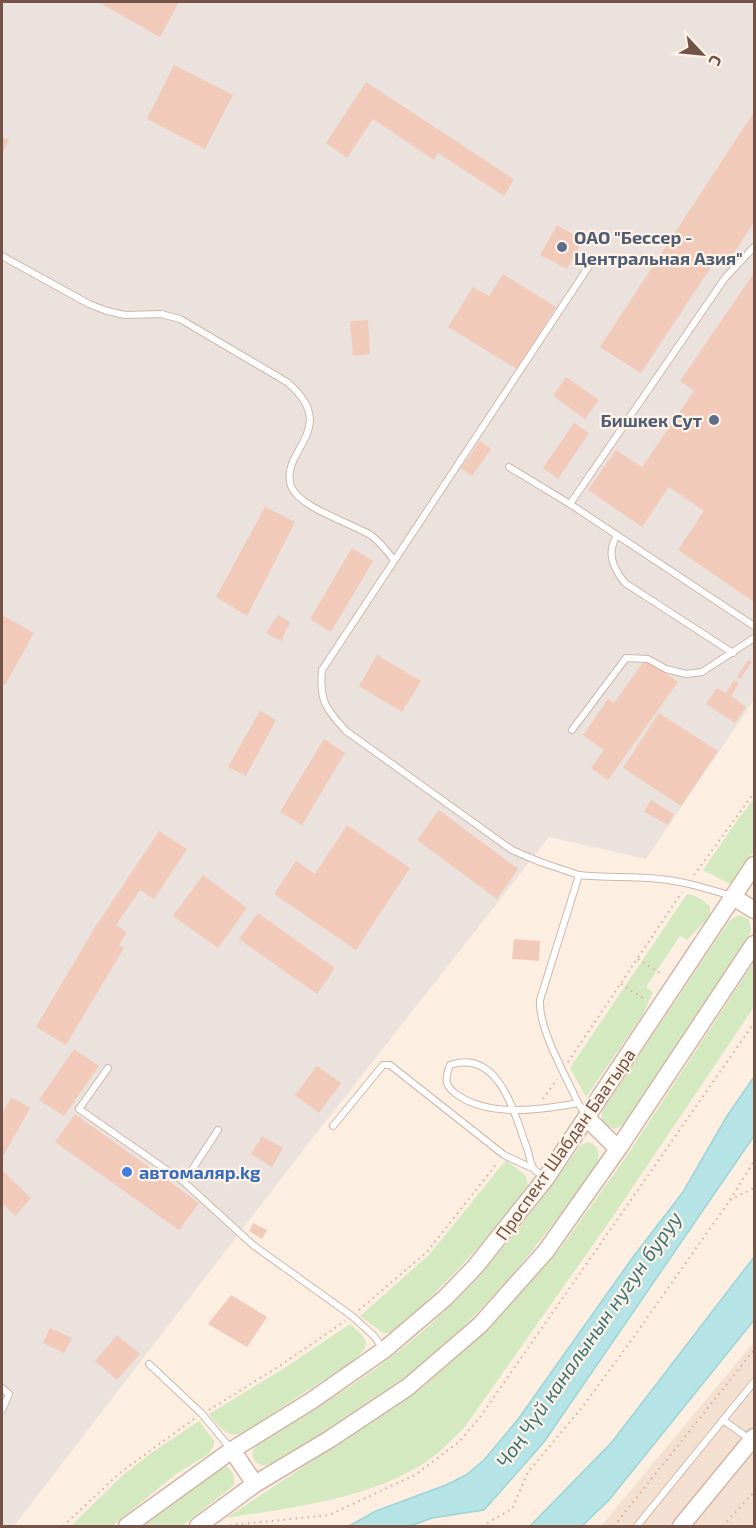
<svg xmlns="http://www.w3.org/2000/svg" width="756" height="1528" viewBox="0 0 756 1528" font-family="'Exo 2',sans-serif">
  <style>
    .residential { fill: #f4e0d0 }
    .industrial { fill: #ebe2dd }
    .green { fill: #d5e9c0 }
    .water { fill: #b6e3e5; stroke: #9cd4d7; stroke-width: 1.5 }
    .building { fill: #f1cab9 }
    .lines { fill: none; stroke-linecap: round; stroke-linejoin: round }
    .service-casing { stroke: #cfb7ab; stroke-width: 8 }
    .secondary-casing { stroke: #d2b6a8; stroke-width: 19 }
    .path { stroke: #d6ad9c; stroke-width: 2; stroke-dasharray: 1.5 4.5; stroke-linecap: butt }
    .service { stroke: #fff; stroke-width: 6 }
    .secondary { stroke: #fff; stroke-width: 16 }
    .service-dot { fill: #5c6f8a; stroke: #fff3e7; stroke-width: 2 }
    .shop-dot { fill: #3f7fe0; stroke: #fff3e7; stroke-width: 2 }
    .labels { text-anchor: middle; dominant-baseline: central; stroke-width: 4.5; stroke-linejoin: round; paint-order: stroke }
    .service-label { font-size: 18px; font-weight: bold; fill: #4e5e75; stroke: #fff3e7; text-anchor: start }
    .street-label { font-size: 18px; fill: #735348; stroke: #fff3e7 }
    .shop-label { font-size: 18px; font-weight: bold; fill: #366cbe; stroke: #fff3e7; text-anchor: start }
    .water-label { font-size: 20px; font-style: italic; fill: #3c7679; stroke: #fff3e7 }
  </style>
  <rect width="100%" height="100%" fill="#fcefe1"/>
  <polygon class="residential" points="754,1342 754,1526 601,1526"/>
  <polygon class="industrial" points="2,2 754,2 754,700 646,859 549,837 301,1153 14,1526 2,1526"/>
  <g class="green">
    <polygon points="754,799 754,851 734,881 730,884 703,870 738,819"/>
    <path d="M687,894c10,2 16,5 23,13v9l-23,24 -7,-4 -34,51 7,5 -11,24 -56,81 -16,-29z"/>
    <polygon points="739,915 749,919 751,929 750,934 624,1125 614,1129 602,1122 602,1111 729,921"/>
    <path d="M754,962v45l-140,208 -150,213c-12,12 -24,24 -38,34 -60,38 -132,45 -200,56l195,-129 64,-57 75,-83 64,-89z"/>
    <path d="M588,1142c11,3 12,13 9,22 -39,55 -79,108 -127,156 -55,56 -133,108 -203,146 -15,-1 -19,-13 -9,-23 52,-31 105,-62 152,-101 68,-56 119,-125 170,-196z"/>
    <path d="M506,1160l20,16 2,9c-28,39 -59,74 -93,108 -14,14 -29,28 -45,40h-7l-23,-17 69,-61z"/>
    <path d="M350,1324c16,15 24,18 4,36l-111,73c-17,6 -24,-7 -34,-19l74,-45z"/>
    <polygon points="199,1421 214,1441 214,1445 209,1454 176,1474 112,1526 71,1526 123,1475 150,1454"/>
    <path d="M224,1465c9,5 12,12 9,21l-51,40h-38l29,-24z"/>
  </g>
  <g class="water">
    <polygon points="754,1077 754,1136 544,1442 484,1510 432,1518 410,1526 349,1526 376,1511 446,1485 466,1475 484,1460 519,1418 633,1257 683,1192 727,1116"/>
    <polygon points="754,1257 754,1320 609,1500 582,1526 530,1526 612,1442"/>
  </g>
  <g class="building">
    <polygon points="98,2 179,2 160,37"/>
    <polygon points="174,65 233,95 205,149 147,119"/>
    <polygon points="366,82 514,179 504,196 438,153 434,160 373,119 347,158 326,143"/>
    <polygon points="754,112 754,222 729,261 719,255 641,373 600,347"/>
    <polygon points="2,137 9,140 2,154"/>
    <polygon points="557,225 583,240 567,269 540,255"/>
    <polygon points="754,273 754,602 678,550 704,511 669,487 642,527 588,490 616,450 642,467 694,391 680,381"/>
    <polygon points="503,274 556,307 517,369 448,327 473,287 489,296"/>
    <polygon points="368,320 370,354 353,356 350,321"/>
    <polygon points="566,377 599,400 585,419 553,396"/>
    <polygon points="574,423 589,433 558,479 543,468"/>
    <polygon points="480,441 491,449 472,476 461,468"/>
    <polygon points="265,507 295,522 247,616 216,597"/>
    <polygon points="352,548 373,561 331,632 310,619"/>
    <polygon points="2,615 34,633 5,685 2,683"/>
    <polygon points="278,615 290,622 281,641 266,633"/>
    <polygon points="377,655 421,681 402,712 359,686"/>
    <polygon points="646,658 678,682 608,780 591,768 604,750 583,735 608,699 614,703"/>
    <polygon points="748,660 752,662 740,679 737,677"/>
    <polygon points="734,680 739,683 731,696 746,707 735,723 706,704 717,688 726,693"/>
    <polygon points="260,711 276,720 246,776 228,767"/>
    <polygon points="659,713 718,751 681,806 623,768"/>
    <polygon points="324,739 345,753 302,825 280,812"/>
    <polygon points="651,800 674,814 668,825 644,812"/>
    <polygon points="439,810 518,869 497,899 417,840"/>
    <polygon points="347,825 410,868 356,950 274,894 296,861 315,874"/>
    <polygon points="159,831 187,849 154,899 140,890 116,925 127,932 119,945 124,948 66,1045 36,1027 94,929"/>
    <polygon points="203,875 247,908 218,948 173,916"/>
    <polygon points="258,913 335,968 317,994 239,939"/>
    <polygon points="514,939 540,941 539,961 512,959"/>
    <polygon points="74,1049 99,1066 64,1116 39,1100"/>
    <polygon points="317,1066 341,1083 319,1113 295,1095"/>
    <polygon points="11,1097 30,1108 2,1158 2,1114"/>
    <polygon points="75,1114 199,1203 179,1230 55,1142"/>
    <polygon points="262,1136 283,1148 272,1167 251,1154"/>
    <polygon points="2,1170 31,1198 15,1216 2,1203"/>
    <polygon points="253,1223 267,1230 262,1239 249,1231"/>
    <polygon points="231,1295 267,1317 247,1347 208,1324"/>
    <polygon points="50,1328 72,1338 64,1353 43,1343"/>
    <polygon points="117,1335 140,1354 117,1380 95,1361"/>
  </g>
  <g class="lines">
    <defs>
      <g id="service">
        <path d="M2,256l87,48 18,7 18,4 36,-1 19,5 107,63c55,47 -8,68 4,104 8,22 61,37 81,50 9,7 15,15 22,24"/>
        <polyline points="509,467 570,504 754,626"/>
        <polyline points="570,504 725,278 754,247"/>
        <path d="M617,535c-11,18 -4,33 8,48l108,70"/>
        <polyline points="572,730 626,658 648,659 666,669 686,674 702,672 754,638"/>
        <path d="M579,875c27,3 54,1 80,4 25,2 49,10 73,17"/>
        <polyline points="108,1068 79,1109 184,1182 253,1245 352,1316 374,1336 384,1350"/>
        <path d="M578,1103c-12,-27 -40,-75 -38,-103l39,-125 -39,-13 -28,-12 -166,-119c-20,-22 -27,-30 -24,-61l267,-404"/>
        <polyline points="333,1126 383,1065 390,1065 504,1155 534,1169"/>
        <path d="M545,1177c-3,-2 -9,-5 -11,-8 -3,-4 -5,-13 -6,-18 -13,-35 -28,-103 -78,-86 -6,15 -5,22 9,31 32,21 82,14 119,7l8,12"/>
        <polyline points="184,1182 218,1130"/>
        <polyline points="149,1364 202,1414 231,1449"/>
        <polyline points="2,1388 9,1394 2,1410"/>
        <polyline points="723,1420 754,1382"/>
        <polyline points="637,1526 723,1420 751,1440"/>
      </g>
      <g id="secondary">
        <polyline points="733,897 754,910"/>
        <polyline points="587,1118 618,1149"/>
        <polyline points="232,1450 255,1484"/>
        <polyline points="127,1526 232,1450 311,1401 384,1350 445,1298 475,1267 546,1178 754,865"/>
        <polyline points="198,1526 255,1484 330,1439 408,1387 480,1325 546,1251 618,1149 754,944"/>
        <polyline points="681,1526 754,1437"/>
      </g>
    </defs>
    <use href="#service" class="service-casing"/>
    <use href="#secondary" class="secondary-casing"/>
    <g class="path">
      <polyline points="694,875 754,793"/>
      <polyline points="638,959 661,974"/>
      <polyline points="621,984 646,1000"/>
      <polyline points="568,1062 682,892"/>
      <polyline points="543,1099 557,1079"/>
      <polyline points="730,1200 754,1188"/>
      <polyline points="359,1310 427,1252 498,1162"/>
      <polyline points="209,1410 281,1365 345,1321"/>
      <polyline points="63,1526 121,1472 194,1419"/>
      <polyline points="224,1526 329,1515 415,1475 460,1441 480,1417 754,1023"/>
      <polyline points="482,1526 512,1509 528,1472 584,1405 635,1335 730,1200 754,1161"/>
      <polyline points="614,1526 754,1350"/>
      <polyline points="723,1526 754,1492"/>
    </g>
    <use href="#service" class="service"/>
    <use href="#secondary" class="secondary"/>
  </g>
  <g class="service-dot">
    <circle cx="562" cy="247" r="6"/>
    <circle cx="714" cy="420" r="6"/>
  </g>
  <circle class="shop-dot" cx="127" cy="1172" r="6"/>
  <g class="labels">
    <g class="service-label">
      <text x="574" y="237">ОАО "Бессер -<tspan x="574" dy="21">Центральная Азия"</tspan></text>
      <text x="702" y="420" text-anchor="end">Бишкек Сут</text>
    </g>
    <g class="street-label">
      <text transform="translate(565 1144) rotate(-55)">Проспект Шабдан Баатыра</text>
    </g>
    <g class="shop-label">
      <text x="139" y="1172">автомаляр.kg</text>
    </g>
    <g class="water-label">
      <text transform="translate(588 1339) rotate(-55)">Чоң Чүй каналынын нугун буруу</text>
    </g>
  </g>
  <rect width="756" height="1528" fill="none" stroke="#735348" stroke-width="6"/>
  <g transform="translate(702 54) rotate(116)" stroke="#fff3e7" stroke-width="4.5" paint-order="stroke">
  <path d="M0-4.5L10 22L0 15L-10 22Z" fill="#735348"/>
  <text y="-9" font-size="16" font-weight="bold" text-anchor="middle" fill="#735348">С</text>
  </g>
</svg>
